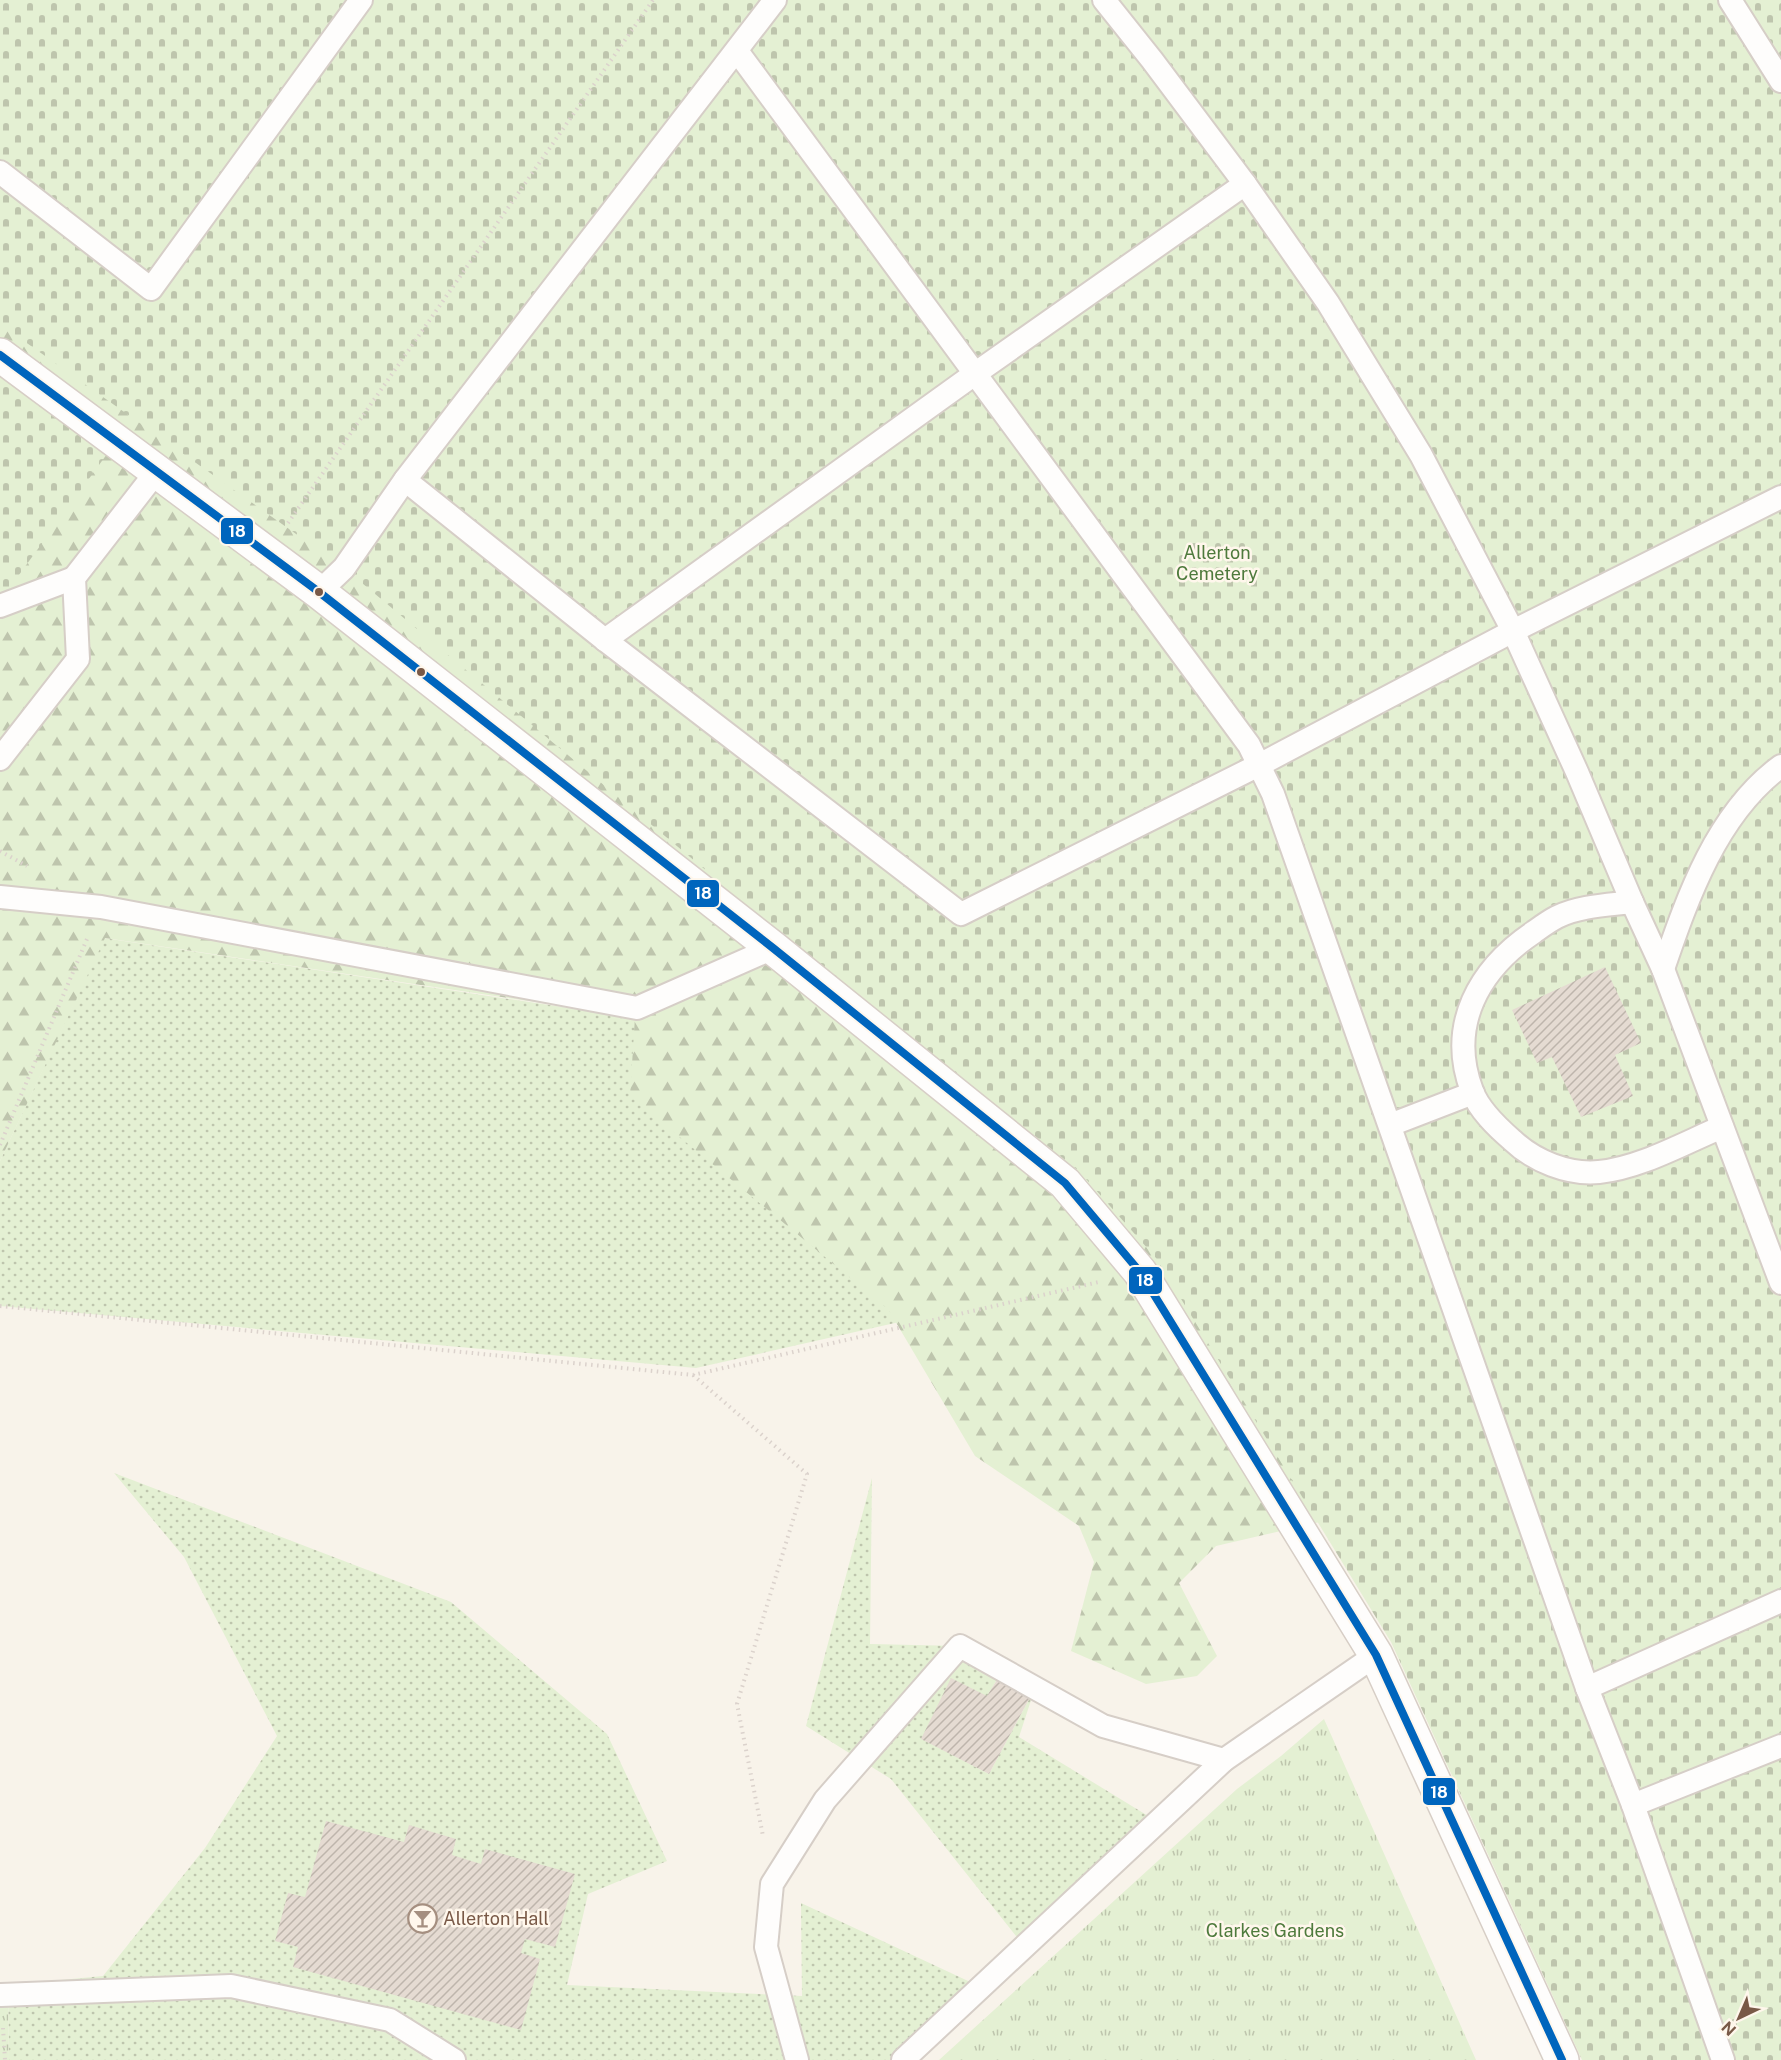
<svg xmlns="http://www.w3.org/2000/svg" width="1781" height="2060" viewBox="0 0 1781 2060" font-family="'Public Sans',sans-serif">
  <style>
    .grass { fill: url(#grass-dots) }
    .forest { fill: url(#forest-firs) }
    .cemetery { fill: url(#cemetery-stones) }
    .park { fill: url(#park-tufts) }
    .building { fill: url(#building-hatch) }
    .lines { fill: none; stroke-linecap: round; stroke-linejoin: round }
    .lane-casing { stroke: #d6cec7; stroke-width: 26 }
    .secondary-casing { stroke: #d7cec6; stroke-width: 36 }
    .path { stroke: #dbd2cc; stroke-width: 4; stroke-dasharray: 1.5 4.5; stroke-linecap: butt }
    .lane { stroke: #fefdfc; stroke-width: 22 }
    .secondary { stroke: #fefdfc; stroke-width: 33 }
    .bus-1-casing { stroke: #fff7ec; stroke-width: 12 }
    .bus-1 { stroke: #0065bd; stroke-width: 8 }
    .bus-dot { fill: #795947; stroke: #fff7ec; stroke-width: 2 }
    .labels { text-anchor: middle; dominant-baseline: central; stroke-width: 5; stroke-linejoin: round; paint-order: stroke }
    .park-label { font-size: 18px; fill: #4e7a3c; stroke: #fff7ec }
    .poi-label { font-size: 18px; fill: #795947; stroke: #fff7ec; text-anchor: start }
    .line-badge { stroke: #fff7ec; stroke-width: 2 }
    .badge-label { font-size: 16px; text-anchor: middle; font-weight: bold; fill: #fff }
  </style>
  <defs>
    <pattern id="grass-dots" width="8" height="8" patternUnits="userSpaceOnUse" patternTransform="scale(1.5)"><rect width="8" height="8" fill="#e4f0d3"/><path d="M2 2h.1M6 6h.1" fill="none" stroke="#bec5ad" stroke-width="1.8" stroke-linecap="round"/></pattern>
    <pattern id="forest-firs" width="22" height="20" patternUnits="userSpaceOnUse" patternTransform="scale(1.5)"><rect width="22" height="20" fill="#e4f0d3"/><path d="M5 1l3.5 6h-7zM16 11l3.5 6h-7z" fill="#bec5ad"/></pattern>
    <pattern id="cemetery-stones" width="16" height="16" patternUnits="userSpaceOnUse" patternTransform="scale(1.5)"><rect width="16" height="16" fill="#e4f0d3"/><path d="M2 7V4a2 2 0 0 1 4 0v3zM10 15v-3a2 2 0 0 1 4 0v3z" fill="#bec5ad"/></pattern>
    <pattern id="park-tufts" width="24" height="20" patternUnits="userSpaceOnUse" patternTransform="scale(1.5)"><rect width="24" height="20" fill="#e4f0d3"/><path d="M3 7l-1-3M5 7V3M7 7l1-3M15 17l-1-3M17 17v-4M19 17l1-3" fill="none" stroke="#bec5ad"/></pattern>
    <pattern id="building-hatch" width="6" height="6" patternUnits="userSpaceOnUse" patternTransform="scale(1.5)"><rect width="6" height="6" fill="#e5dbd2"/><path d="M-1 1l2-2M0 6l6-6M5 7l2-2" fill="none" stroke="#beb5ac"/></pattern>
  </defs>
  <rect width="100%" height="100%" fill="#f8f3ea"/>
  <g class="grass">
    <polygon points="104,938 635,1018 1130,1270 696,1368 0,1306 0,1161"/>
    <polygon points="114,1473 451,1602 607,1734 667,1861 588,1894 567,1985 802,1996 801,1903 981,1987 903,2060 9,2060 8,1985 103,1976 205,1848 277,1736 184,1557"/>
    <polygon points="872,1478 870,1644 960,1646 1003,1670 987,1696 922,1739 989,1774 1035,1688 1019,1737 1158,1822 1024,1946 891,1779 806,1726"/>
  </g>
  <polygon class="forest" points="0,194 932,911 1363,1512 1216,1546 1179,1583 1217,1656 1197,1676 1146,1684 1071,1651 1094,1562 1079,1526 975,1456 888,1309 630,1096 635,1017 105,938 0,1161"/>
  <g class="cemetery">
    <polygon points="0,0 1781,0 1781,2060 1582,2060 1391,1642 1156,1258 1079,1171 787,938 344,568 0,324"/>
    <polygon points="0,377 107,454 0,601"/>
  </g>
  <g class="park">
    <polygon points="1324,1719 1476,2060 939,2060 1237,1789 1281,1756"/>
    <polygon points="0,1984 8,1985 9,2060 0,2060"/>
  </g>
  <g class="building">
    <polygon points="1605,967 1641,1043 1615,1055 1633,1096 1581,1117 1552,1057 1537,1063 1512,1010"/>
    <polygon points="1003,1670 1035,1688 989,1774 921,1739 951,1678 987,1696"/>
    <polygon points="326,1821 404,1842 409,1825 456,1839 452,1855 481,1864 485,1849 575,1874 555,1947 525,1939 521,1953 540,1959 521,2030 293,1967 298,1947 275,1941 288,1893 305,1897"/>
  </g>
  <g class="lines">
    <defs>
      <g id="lane">
        <polyline points="1104,0 1152,60 1245,184 1328,303 1421,455 1513,631 1577,772 1632,902 1663,969 1781,1283"/>
        <polyline points="1730,0 1781,81"/>
        <polyline points="737,51 1249,745 1273,794 1587,1688"/>
        <polyline points="0,172 151,289 361,0"/>
        <polyline points="405,480 605,640 961,914 1259,765 1513,631 1781,497"/>
        <polyline points="319,592 344,568 405,480 775,0"/>
        <polyline points="0,606 74,578"/>
        <polyline points="605,640 976,373 1245,184"/>
        <polyline points="0,759 78,659 74,578 157,471"/>
        <polyline points="0,897 101,907 637,1008 773,948"/>
        <path d="M1632,902c-24,3 -53,4 -75,15 -8,4 -16,10 -23,15 -55,37 -87,93 -62,159 7,19 25,36 40,49 22,21 56,35 87,32 41,-4 85,-29 123,-45"/>
        <path d="M1663,969c25,-73 54,-156 118,-203"/>
        <polyline points="1390,1125 1473,1093"/>
        <polyline points="1633,1805 1781,1746"/>
        <polyline points="1,1995 231,1986 390,2020 454,2060"/>
        <polyline points="797,2060 766,1947 772,1884 825,1800 960,1646 1103,1726 1224,1760"/>
        <polyline points="903,2060 1224,1760 1376,1655"/>
        <polyline points="1723,2060 1633,1805 1587,1688 1781,1601"/>
      </g>
      <polyline id="secondary" points="0,355 319,592 773,948 1065,1183 1140,1272 1376,1655 1562,2060"/>
    </defs>
    <use href="#lane" class="lane-casing"/>
    <use href="#secondary" class="secondary-casing"/>
    <g class="path">
      <polyline points="288,523 653,0"/>
      <polyline points="0,851 27,866"/>
      <polyline points="0,1145 87,939"/>
      <polyline points="0,1306 693,1375 1099,1282"/>
      <polyline points="693,1375 807,1474 737,1704 763,1836"/>
      <polyline points="3,2028 5,2060"/>
    </g>
    <use href="#lane" class="lane"/>
    <use href="#secondary" class="secondary"/>
    <defs>
      <polyline id="bus-1" points="0,355 319,592 773,948 1065,1183 1140,1272 1376,1655 1562,2060"/>
    </defs>
    <use href="#bus-1" class="bus-1-casing"/>
    <use href="#bus-1" class="bus-1"/>
  </g>
  <defs>
    <symbol id="bar-ring" viewBox="-11 -11 22 22"><circle r="9.5" fill="#fff7ec" stroke="#a58f80" stroke-width="1.5"/><path d="M-6-5H6L.8 .8V4.5H3.5V6h-7V4.5H-.8V.8Z" fill="#a58f80"/></symbol>
  </defs>
  <g fill-rule="evenodd">
    <use href="#bar-ring" x="406" y="1902" width="33" height="33"/>
  </g>
  <g class="bus-dot">
    <circle cx="319" cy="592" r="5"/>
    <circle cx="421" cy="672" r="5"/>
  </g>
  <g class="labels">
    <g class="park-label">
      <text x="1217" y="552">Allerton<tspan x="1217" dy="21">Cemetery</tspan></text>
      <text x="1275" y="1930">Clarkes Gardens</text>
    </g>
    <g class="poi-label">
      <text x="443" y="1918">Allerton Hall</text>
    </g>
  </g>
  <g class="line-badge">
    <rect x="220" y="517" width="34" height="28" rx="6" fill="#0065bd"/>
    <rect x="686" y="879" width="34" height="29" rx="6" fill="#0065bd"/>
    <rect x="1128" y="1266" width="35" height="29" rx="6" fill="#0065bd"/>
    <rect x="1422" y="1777" width="34" height="29" rx="6" fill="#0065bd"/>
  </g>
  <g class="badge-label">
    <text x="237" y="537">18</text>
    <text x="703" y="899">18</text>
    <text x="1145" y="1286">18</text>
    <text x="1439" y="1798">18</text>
  </g>
  <g transform="translate(1739 2018) rotate(224)" stroke="#fff7ec" stroke-width="4.5" paint-order="stroke">
  <path d="M0-4.5L10 22L0 15L-10 22Z" fill="#795947"/>
  <text y="-9" font-size="16" font-weight="bold" text-anchor="middle" fill="#795947">N</text>
  </g>
</svg>
